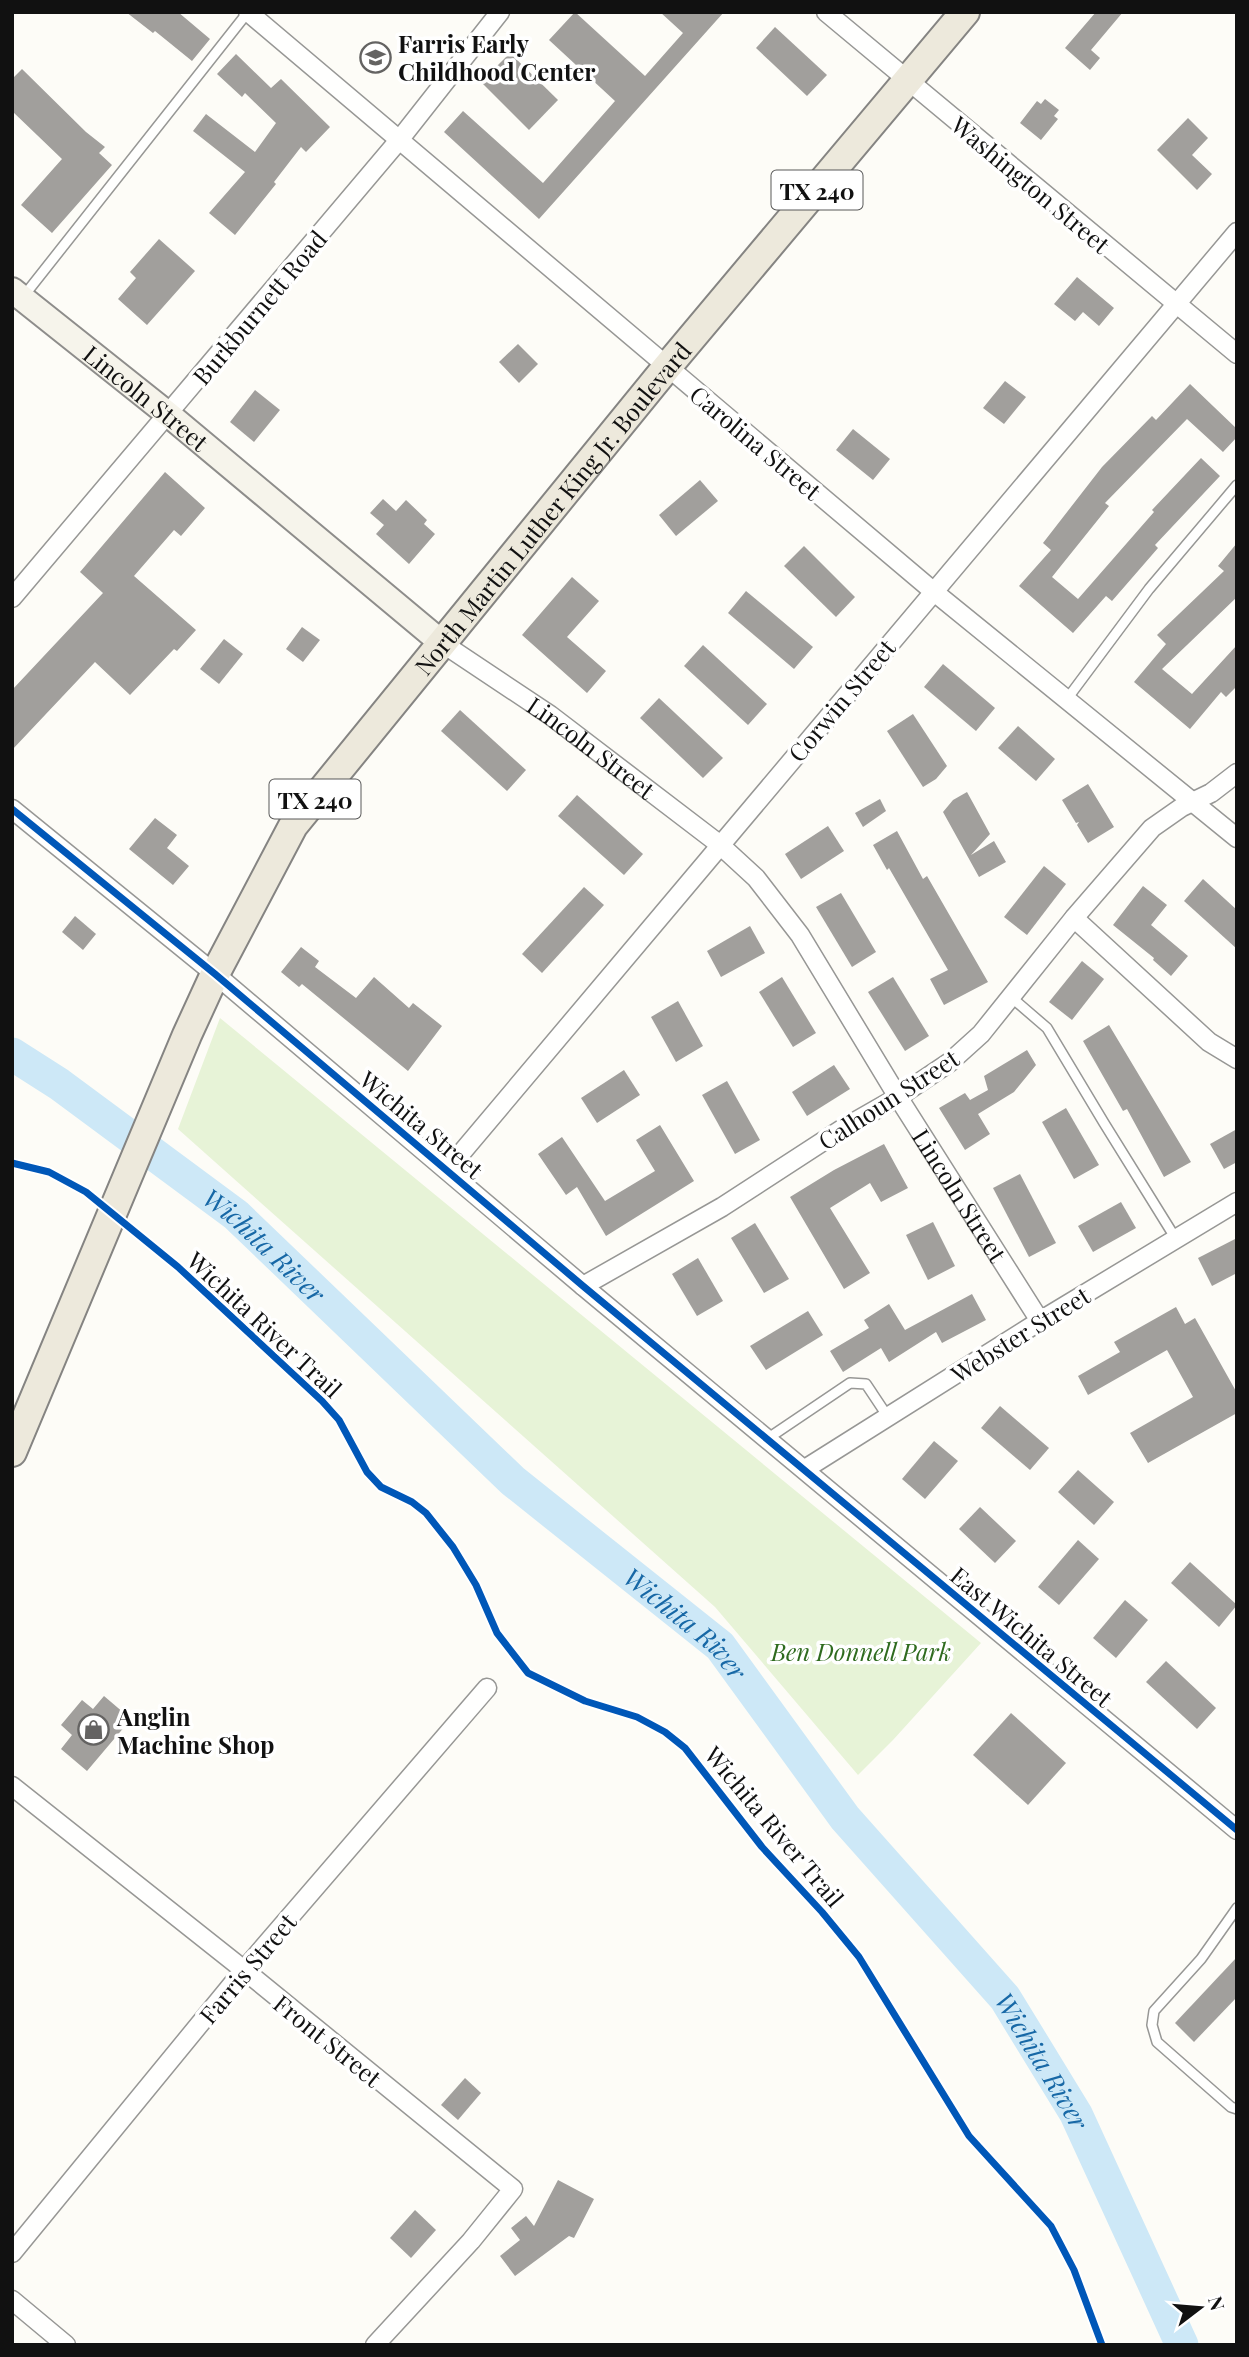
<svg xmlns="http://www.w3.org/2000/svg" width="1249" height="2357" viewBox="0 0 1249 2357" font-family="'Playfair Display',serif">
  <style>
    .green { fill: #e7f3d7 }
    .lines { fill: none; stroke-linecap: round; stroke-linejoin: round }
    .river { stroke: #cde8f7; stroke-width: 33 }
    .building { fill: #a19f9c }
    .service-casing { stroke: #979795; stroke-width: 12 }
    .minor-casing { stroke: #979795; stroke-width: 21 }
    .secondary-casing { stroke: #8e8d8b; stroke-width: 28 }
    .primary-casing { stroke: #858482; stroke-width: 32 }
    .service { stroke: #fffffe; stroke-width: 9 }
    .minor { stroke: #fffffe; stroke-width: 18 }
    .secondary { stroke: #f6f4eb; stroke-width: 24 }
    .primary { stroke: #ede9dc; stroke-width: 28 }
    .cycleway-casing { stroke: #fff; stroke-width: 11 }
    .cycleway { stroke: #0057b8; stroke-width: 7 }
    .labels { text-anchor: middle; dominant-baseline: central; stroke-width: 7; stroke-linejoin: round; paint-order: stroke }
    .shield { fill: #fff; stroke: #585858; stroke-width: 2 }
    .shield-label { font-size: 23px; font-weight: bold; fill: #111 }
    .poi-label { font-size: 24px; font-weight: bold; fill: #111; stroke: #fff; text-anchor: start }
    .street-label { font-size: 24px; fill: #111; stroke: #fff }
    .park-label { font-size: 24px; font-style: italic; fill: #2f6b1f; stroke: #fff }
    .water-label { font-size: 26px; font-style: italic; fill: #1768a6; stroke: #fff }
  </style>
  <rect width="100%" height="100%" fill="#fdfcf7"/>
  <polygon class="green" points="220,1018 981,1643 893,1740 858,1775 715,1607 178,1129"/>
  <g class="lines">
    <path class="river" id="s1" d="M12,1054l47,30 177,131 277,266 207,165 125,172 160,180 71,116 106,231"/>
  </g>
  <g class="building">
    <polygon points="126,12 178,12 210,39 192,61 155,31 153,33"/>
    <polygon points="575,12 645,76 683,33 660,12 724,12 539,219 444,132 463,111 543,183 615,101 549,40"/>
    <polygon points="1096,12 1123,12 1091,50 1100,58 1090,70 1065,48"/>
    <polygon points="775,27 827,75 807,96 756,48"/>
    <polygon points="510,53 558,100 529,130 481,82"/>
    <polygon points="236,54 271,88 281,79 330,127 306,152 301,147 274,182 276,184 235,235 209,213 245,172 193,131 206,114 255,152 276,123 245,93 242,97 217,74"/>
    <polygon points="22,69 86,132 105,147 99,153 112,165 52,233 21,205 62,159 12,111 12,79"/>
    <polygon points="1045,99 1059,110 1054,116 1058,119 1041,140 1020,123 1037,101 1041,104"/>
    <polygon points="1188,118 1208,138 1192,155 1212,174 1197,190 1157,150"/>
    <polygon points="159,239 195,271 147,325 118,299 136,278 130,272"/>
    <polygon points="1077,277 1114,308 1099,326 1083,312 1075,321 1054,304"/>
    <polygon points="518,344 538,364 519,383 499,362"/>
    <polygon points="1005,381 1026,397 1004,424 983,408"/>
    <polygon points="1190,384 1237,429 1237,437 1223,452 1187,419 1105,503 1109,506 1052,577 1078,599 1154,512 1152,510 1201,458 1220,476 1155,545 1158,548 1112,601 1106,596 1073,633 1019,586 1051,550 1043,543 1102,467 1152,416 1156,420"/>
    <polygon points="255,390 280,410 254,442 230,422"/>
    <polygon points="853,429 890,459 873,480 836,450"/>
    <polygon points="165,472 205,508 181,536 174,530 134,576 196,630 177,651 174,649 130,695 95,662 12,750 12,690 103,593 80,572"/>
    <polygon points="700,480 718,501 676,536 659,515"/>
    <polygon points="383,499 396,511 406,500 427,520 424,524 435,534 409,564 376,534 384,525 370,513"/>
    <polygon points="1237,543 1237,597 1162,669 1192,694 1237,645 1237,686 1226,697 1221,692 1190,729 1134,682 1166,644 1157,635 1224,571 1218,566"/>
    <polygon points="804,546 855,597 836,617 784,566"/>
    <polygon points="572,577 599,601 567,637 606,671 587,693 522,635"/>
    <polygon points="746,591 813,647 794,669 728,613"/>
    <polygon points="302,627 320,640 303,662 286,649"/>
    <polygon points="224,639 243,654 219,684 200,669"/>
    <polygon points="703,645 767,704 748,725 684,666"/>
    <polygon points="943,664 995,708 976,731 924,687"/>
    <polygon points="659,698 723,758 703,778 640,718"/>
    <polygon points="460,710 526,770 507,791 441,731"/>
    <polygon points="913,714 947,766 936,779 923,787 887,731"/>
    <polygon points="1018,726 1055,759 1036,781 998,748"/>
    <polygon points="1088,784 1114,827 1088,843 1077,825 1079,822 1076,823 1062,800"/>
    <polygon points="967,792 990,834 971,855 994,841 1006,862 979,877 943,812 953,800"/>
    <polygon points="577,795 643,854 624,875 558,816"/>
    <polygon points="880,799 886,811 863,827 855,813"/>
    <polygon points="155,818 177,835 167,848 189,866 173,885 129,849"/>
    <polygon points="828,826 844,851 801,879 785,854"/>
    <polygon points="897,831 923,879 927,876 988,982 944,1005 930,979 948,970 889,868 887,870 873,845"/>
    <polygon points="1044,866 1066,884 1027,935 1004,917"/>
    <polygon points="1203,879 1237,910 1237,949 1184,901"/>
    <polygon points="1143,886 1167,905 1151,925 1188,956 1171,976 1153,960 1154,958 1113,925"/>
    <polygon points="584,887 604,905 542,973 522,954"/>
    <polygon points="841,893 876,952 852,967 816,907"/>
    <polygon points="75,916 96,934 83,950 62,932"/>
    <polygon points="750,926 765,953 721,977 707,951"/>
    <polygon points="301,947 319,961 315,967 356,998 374,977 409,1008 413,1003 442,1026 408,1071 302,984 299,987 281,972"/>
    <polygon points="1082,961 1104,979 1072,1020 1049,1002"/>
    <polygon points="782,977 816,1033 793,1047 759,992"/>
    <polygon points="893,977 929,1036 905,1051 868,992"/>
    <polygon points="678,1001 703,1046 676,1062 651,1017"/>
    <polygon points="1109,1025 1191,1162 1164,1177 1127,1109 1123,1111 1083,1041"/>
    <polygon points="1027,1050 1036,1065 1014,1092 978,1114 990,1134 965,1150 939,1108 965,1093 970,1100 988,1090 984,1076"/>
    <polygon points="834,1065 850,1089 807,1116 792,1092"/>
    <polygon points="624,1070 640,1095 597,1123 581,1098"/>
    <polygon points="727,1081 760,1140 735,1154 702,1095"/>
    <polygon points="1066,1108 1099,1165 1074,1179 1042,1122"/>
    <polygon points="660,1125 694,1181 606,1236 577,1187 566,1195 538,1154 562,1137 605,1201 655,1171 636,1140"/>
    <polygon points="1237,1129 1237,1162 1224,1169 1210,1144"/>
    <polygon points="884,1144 908,1188 881,1202 870,1183 830,1208 870,1273 844,1289 790,1197 834,1170"/>
    <polygon points="1020,1174 1056,1243 1029,1257 993,1188"/>
    <polygon points="1121,1202 1136,1228 1093,1252 1078,1226"/>
    <polygon points="933,1222 955,1266 928,1280 906,1235"/>
    <polygon points="755,1223 789,1279 764,1293 731,1238"/>
    <polygon points="1237,1238 1237,1273 1212,1286 1198,1258"/>
    <polygon points="698,1258 723,1301 697,1316 672,1274"/>
    <polygon points="972,1294 986,1320 942,1343 936,1332 889,1362 881,1348 843,1372 830,1351 869,1328 864,1320 889,1304 905,1330"/>
    <polygon points="1176,1307 1185,1324 1195,1318 1237,1393 1237,1413 1148,1463 1130,1433 1193,1397 1167,1350 1088,1395 1078,1376 1120,1352 1114,1342"/>
    <polygon points="808,1311 823,1335 766,1370 750,1346"/>
    <polygon points="1000,1406 1049,1448 1030,1470 981,1428"/>
    <polygon points="934,1441 958,1461 925,1499 902,1479"/>
    <polygon points="1078,1470 1114,1502 1094,1525 1058,1492"/>
    <polygon points="980,1507 1016,1541 995,1563 959,1529"/>
    <polygon points="1078,1540 1099,1559 1059,1605 1038,1587"/>
    <polygon points="1190,1562 1237,1605 1219,1627 1171,1583"/>
    <polygon points="1125,1600 1148,1620 1116,1658 1093,1638"/>
    <polygon points="1166,1661 1216,1708 1197,1729 1146,1682"/>
    <polygon points="104,1696 131,1719 87,1771 61,1749 72,1735 61,1725 82,1700 93,1709"/>
    <polygon points="1011,1713 1066,1763 1028,1805 973,1755"/>
    <polygon points="1237,1957 1237,1997 1194,2042 1175,2023"/>
    <polygon points="465,2078 481,2093 458,2120 441,2105"/>
    <polygon points="558,2180 594,2199 574,2238 569,2236 515,2276 500,2256 520,2240 511,2228 526,2216 534,2226"/>
    <polygon points="415,2210 436,2230 411,2258 390,2238"/>
  </g>
  <g class="lines">
    <defs>
      <g id="service">
        <polyline points="23,297 248,12"/>
        <polyline points="1067,699 1149,589 1237,485"/>
        <polyline points="1011,997 1047,1028 1104,1123 1176,1239"/>
        <polyline points="767,1439 850,1383 866,1384 888,1417"/>
        <polyline points="1237,1908 1201,1959 1154,2011 1152,2025 1157,2042 1231,2107 1237,2109"/>
      </g>
      <g id="minor">
        <polyline points="248,12 933,591 1237,838"/>
        <polyline points="826,12 1237,354"/>
        <polyline points="12,598 400,139 500,12"/>
        <path id="s2" d="M442,643l108,72 169,129 37,34 44,57 98,162 142,224"/>
        <polyline points="12,809 215,974 583,1286 1237,1830"/>
        <polyline points="1074,918 1209,1042 1237,1059"/>
        <polyline points="447,1170 1237,232"/>
        <polyline points="583,1286 722,1207 842,1129 898,1097 950,1062 981,1034 1074,918 1152,828 1182,807 1211,793 1237,773"/>
        <polyline points="805,1469 1040,1321 1237,1202"/>
        <polyline points="12,1786 244,1970 513,2189 471,2241 375,2345"/>
        <polyline points="12,2253 244,1970 487,1688"/>
        <polyline points="12,2300 66,2345"/>
      </g>
      <g id="secondary">
        <path id="s3" d="M12,290l157,125 273,228"/>
      </g>
      <g id="primary">
        <path id="s4" d="M12,1452l175,-417 28,-61 78,-148 374,-459 298,-355"/>
      </g>
    </defs>
    <use href="#service" class="service-casing"/>
    <use href="#minor" class="minor-casing"/>
    <use href="#secondary" class="secondary-casing"/>
    <use href="#primary" class="primary-casing"/>
    <use href="#service" class="service"/>
    <use href="#minor" class="minor"/>
    <use href="#secondary" class="secondary"/>
    <use href="#primary" class="primary"/>
    <defs>
      <g id="cycleway">
        <polyline points="12,809 215,974 583,1286 1237,1830"/>
        <polyline points="12,1163 49,1172 86,1192 178,1267 322,1401 339,1420 367,1472 381,1487 412,1502 426,1513 453,1547 476,1585 497,1633 528,1673 585,1701 637,1717 665,1732 685,1748 762,1847 822,1912 859,1957 969,2136 1051,2226 1074,2270 1102,2345"/>
      </g>
    </defs>
    <use href="#cycleway" class="cycleway-casing"/>
    <use href="#cycleway" class="cycleway"/>
  </g>
  <defs>
    <symbol id="school-ring" viewBox="-11 -11 22 22"><circle r="9.5" fill="#fff" stroke="#646362" stroke-width="1.5"/><path d="M0-5L7-2L0 1L-7-2ZM-4 1L0 2.5L4 1V4Q0 6-4 4Z" fill="#646362"/></symbol>
    <symbol id="shop-ring" viewBox="-11 -11 22 22"><circle r="9.5" fill="#fff" stroke="#646362" stroke-width="1.5"/><path d="M-5-2.5h2.3a2.7 3.5 0 0 1 5.4 0H5L5.5 6h-11ZM-1.5-2.5h3a1.5 2.3 0 0 0-3 0Z" fill="#646362"/></symbol>
  </defs>
  <g fill-rule="evenodd">
    <use href="#school-ring" x="358" y="40" width="35" height="35"/>
    <use href="#shop-ring" x="76" y="1712" width="35" height="35"/>
  </g>
  <g class="labels">
    <g class="shield">
      <rect x="771.5" y="170.5" width="91" height="39" rx="5"/>
      <rect x="269.5" y="779.5" width="91" height="39" rx="5"/>
    </g>
    <g class="shield-label">
      <text x="817" y="190">TX 240</text>
      <text x="315" y="799">TX 240</text>
    </g>
    <g class="poi-label">
      <text x="398" y="43">Farris Early<tspan x="398" dy="28">Childhood Center</tspan></text>
      <text x="117" y="1716">Anglin<tspan x="117" dy="28">Machine Shop</tspan></text>
    </g>
    <g class="street-label">
      <text transform="translate(1031 184) rotate(40)">Washington Street</text>
      <text transform="translate(259 307) rotate(-50)">Burkburnett Road</text>
      <text stroke="none"><textPath href="#s3" startOffset="172">Lincoln Street</textPath></text>
      <text transform="translate(756 442) rotate(40)">Carolina Street</text>
      <text stroke="none"><textPath href="#s4" startOffset="1097">North Martin Luther King Jr. Boulevard</textPath></text>
      <text transform="translate(841 700) rotate(-50)">Corwin Street</text>
      <text stroke="none"><textPath href="#s2" startOffset="182">Lincoln Street</textPath></text>
      <text transform="translate(888 1099) rotate(-33)">Calhoun Street</text>
      <text transform="translate(422 1124) rotate(40)">Wichita Street</text>
      <text stroke="none"><textPath href="#s2" startOffset="770">Lincoln Street</textPath></text>
      <text transform="translate(265 1324) rotate(43)">Wichita River Trail</text>
      <text transform="translate(1020 1334) rotate(-32)">Webster Street</text>
      <text transform="translate(1032 1636) rotate(40)">East Wichita Street</text>
      <text transform="translate(775 1826) rotate(50)">Wichita River Trail</text>
      <text transform="translate(247 1968) rotate(-50)">Farris Street</text>
      <text transform="translate(328 2040) rotate(39)">Front Street</text>
    </g>
    <g class="park-label">
      <text x="861" y="1651">Ben Donnell Park</text>
    </g>
    <g class="water-label">
      <text stroke="none"><textPath href="#s1" startOffset="317">Wichita River</textPath></text>
      <text stroke="none"><textPath href="#s1" startOffset="884">Wichita River</textPath></text>
      <text stroke="none"><textPath href="#s1" startOffset="1451">Wichita River</textPath></text>
    </g>
  </g>
  <rect width="1249" height="2357" fill="none" stroke="#111111" stroke-width="28"/>
  <g transform="translate(1200 2308) rotate(74)" stroke="#ffffff" stroke-width="5" paint-order="stroke">
  <path d="M0-5L12 26L0 18L-12 26Z" fill="#111111"/>
  <text y="-10" font-size="19" font-weight="bold" text-anchor="middle" fill="#111111">N</text>
  </g>
</svg>
